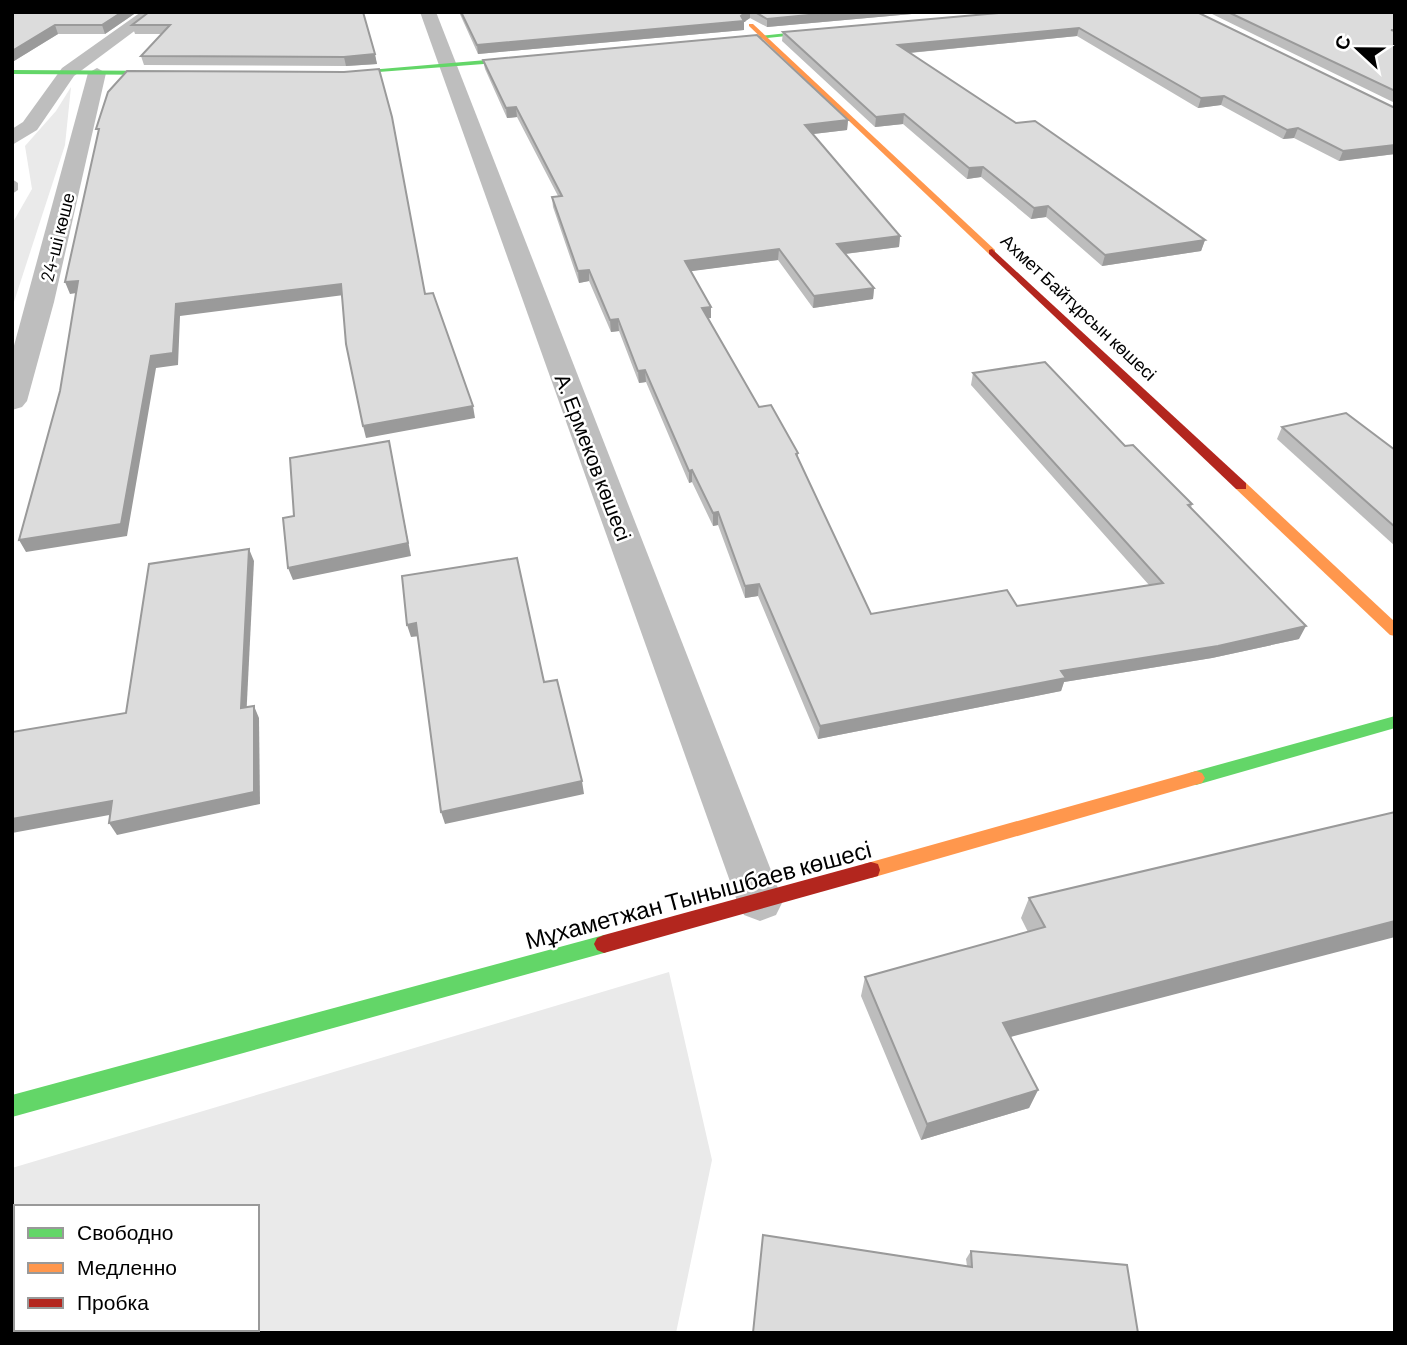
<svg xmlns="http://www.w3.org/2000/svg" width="1407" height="1345" viewBox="0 0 1407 1345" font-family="Barlow,sans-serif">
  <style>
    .green { fill: #eaeaea; fill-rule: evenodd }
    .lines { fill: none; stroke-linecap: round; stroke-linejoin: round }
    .lane { fill: #bebebe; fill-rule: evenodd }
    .street { fill: #bebebe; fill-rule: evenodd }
    .fast { fill: #63d668; fill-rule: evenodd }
    .slow { fill: #ff974d; fill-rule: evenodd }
    .jam { fill: #b3261e; fill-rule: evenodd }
    .wall { fill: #bdbdbd }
    .shaded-wall { fill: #9a9a9a }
    .building { fill: #dcdcdc; stroke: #9a9a9a; stroke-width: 2 }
    .labels { text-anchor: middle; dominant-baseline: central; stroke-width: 5; stroke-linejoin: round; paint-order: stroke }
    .far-street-label { font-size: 18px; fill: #000; stroke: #fff }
    .street-label { font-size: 21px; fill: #000; stroke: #fff }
    .near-street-label { font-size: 24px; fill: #000; stroke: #fff }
  </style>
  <rect width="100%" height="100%" fill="#fff"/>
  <g class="green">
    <polygon points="71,87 65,145 12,308 12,224 32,189 25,146 56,111"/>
    <path d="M669,972l43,188 -36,173h-664v-165zM16,1207h241v122h-241z"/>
  </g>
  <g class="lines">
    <polygon class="lane" points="12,179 18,183 18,190 12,194"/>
    <g class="street">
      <polygon points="141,12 160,12 74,76 37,130 12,145 12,129 23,122 62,68"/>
      <polygon points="420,12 436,12 783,901 776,915 760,921 744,915 737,901"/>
      <polygon points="97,68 106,73 54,302 27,401 22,407 12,410 12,353 88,73"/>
    </g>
    <g class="fast">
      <polygon points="835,28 837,31 706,44 703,42"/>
      <polygon points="535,56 538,60 326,76 322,74"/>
      <polygon points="12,70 179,71 183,73 179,75 12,74"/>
      <polygon points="1395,716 1395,728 1196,785 1190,783 1187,778 1190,773 1196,771"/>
      <polygon points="604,935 611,938 614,944 611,950 604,953 12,1117 12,1095"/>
    </g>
    <g class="slow">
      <polygon points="749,24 753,24 995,250 995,254 989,254 749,26"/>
      <polygon points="1241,482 1246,483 1395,622 1395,636 1390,635 1236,489 1236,483"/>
      <polygon points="1196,771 1202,773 1205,778 1202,783 871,878 864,876 862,870 864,864 871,862"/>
    </g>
    <g class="jam">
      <polygon points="992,249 1246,483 1246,489 1236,489 989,254 989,250"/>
      <polygon points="871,862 878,864 880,870 878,876 871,878 604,953 597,950 594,944 597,938 604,935"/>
    </g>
  </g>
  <g class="wall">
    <polygon points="12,12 137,12 105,34 58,34 14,61 12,61"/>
    <polygon points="459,12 934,12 767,27 750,18 744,22 744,30 478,54"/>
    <polygon points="1197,12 1395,108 1395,154 1339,161 1294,138 1283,139 1221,105 1198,108 1077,36 910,53 1016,123 1205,240 1201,251 1102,266 1046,217 1031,219 981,177 967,179 903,124 875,127 782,41 783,32"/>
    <polygon points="1208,12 1395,12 1395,103"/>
    <polygon points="363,14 377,64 346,66 144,65 141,56 162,34 135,34 132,25"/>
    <polygon points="483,60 848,120 847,130 813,134 900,236 899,247 845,254 874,288 873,299 813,308 778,260 690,271 711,318 708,318 759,407 798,453 798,459 871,614 1017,606 1149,585 971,385 973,373 1125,446 1192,504 1191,508 1299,639 1212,658 1064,682 1061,691 818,739 758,596 745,598 718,525 713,526 692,482 689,483 646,382 639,383 619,331 611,332 589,281 579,283 553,207 552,197 558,196 517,117 507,118 485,69"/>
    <polygon points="1282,427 1395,450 1395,546 1277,439"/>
    <polygon points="1395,812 1011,1037 1038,1090 1029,1108 921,1140 861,996 865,977 1028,932 1021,918 1029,898"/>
    <polygon points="971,1251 1138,1333 967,1266 966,1259"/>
  </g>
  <g class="shaded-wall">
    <polygon points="122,12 137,12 105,34 102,25"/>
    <polygon points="362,12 388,12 362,14"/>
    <polygon points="746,12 750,12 750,18 744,22 744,30 478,54 477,45 741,16"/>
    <polygon points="840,12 934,12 767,27 767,19"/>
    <polygon points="55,25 58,34 14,61 12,56 12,51"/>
    <polygon points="1079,28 1077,36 897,54 898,45"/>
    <polygon points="375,54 377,64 346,66 344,57"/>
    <polygon points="1224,96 1221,105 1198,108 1201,98"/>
    <polygon points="516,107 517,117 507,118 506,108"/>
    <polygon points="904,114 903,124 875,127 876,117"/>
    <polygon points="848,120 847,130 805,135 805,125"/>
    <polygon points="1298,128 1294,138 1283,139 1287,130"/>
    <polygon points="1395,145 1395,154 1339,161 1343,151"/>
    <polygon points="983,167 981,177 967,179 969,168"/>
    <polygon points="1048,206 1046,217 1031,219 1034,208"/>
    <polygon points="900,236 899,247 836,255 837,244"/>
    <polygon points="1205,240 1201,251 1102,266 1105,255"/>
    <polygon points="779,249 778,260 685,272 685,261"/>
    <polygon points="589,270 589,281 579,283 578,271"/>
    <polygon points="78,281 83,292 70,294 65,282"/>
    <polygon points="341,284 344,295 180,316 178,365 156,368 127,536 26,552 19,540 151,356 176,304"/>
    <polygon points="874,288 873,299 813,308 814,296"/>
    <polygon points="711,307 711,318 702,319 702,308"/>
    <polygon points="618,319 619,331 611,332 610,320"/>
    <polygon points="645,370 646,382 639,383 638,371"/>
    <polygon points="473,406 475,418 366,438 363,426"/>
    <polygon points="389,441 411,556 293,580 288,568"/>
    <polygon points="692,470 692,482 689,483 689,471"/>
    <polygon points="718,512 718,525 713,526 713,513"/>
    <polygon points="249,549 254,561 246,721 241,708"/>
    <polygon points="759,584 758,596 745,598 745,586"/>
    <polygon points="416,623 420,636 411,637 407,625"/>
    <polygon points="1306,626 1299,639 1212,658 1064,682 1061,691 818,739 820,726 1061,671"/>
    <polygon points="254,706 259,718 260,804 117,835 109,823"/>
    <polygon points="582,781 584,794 445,824 441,812"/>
    <polygon points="112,801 120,813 12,833 12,819"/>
    <polygon points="1395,921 1395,937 995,1041 1003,1023"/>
    <polygon points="1038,1090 1029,1108 921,1140 927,1124"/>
  </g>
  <g class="building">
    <polygon points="12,12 122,12 102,25 55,25 12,51"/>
    <polygon points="149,12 363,12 375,54 344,57 141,56 170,25 132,25"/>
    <polygon points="461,12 746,12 741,16 744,21 477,45"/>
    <polygon points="755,12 840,12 767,19"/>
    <polygon points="1010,12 1197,12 1395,108 1395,145 1343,151 1298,128 1287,130 1224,96 1201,98 1079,28 898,45 1016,123 1035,121 1205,240 1105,255 1048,206 1034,208 983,167 969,168 904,114 876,117 783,32"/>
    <polygon points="1228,12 1395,12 1395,30 1391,30 1395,31 1395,91"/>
    <polygon points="757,35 848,120 805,125 900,236 837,244 874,288 814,296 779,249 685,261 711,307 702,308 759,407 771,405 798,453 796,454 871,614 1007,590 1017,606 1163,583 973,373 1045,362 1125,446 1133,445 1192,504 1188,505 1306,626 1218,646 1061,671 1066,678 820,726 759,584 745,586 718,512 713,513 692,470 689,471 645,370 638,371 618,319 610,320 589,270 578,271 552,197 562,196 516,107 506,108 483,60"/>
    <polygon points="379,69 392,117 425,294 433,293 473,406 363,426 346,344 341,284 176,304 173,353 151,356 121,524 19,540 60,391 78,281 65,282 99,129 96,129 108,92 127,71 344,72"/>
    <polygon points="1346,413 1395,450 1395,527 1282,427"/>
    <polygon points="389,441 408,543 288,568 283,518 294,516 290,458"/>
    <polygon points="249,549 241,708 254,706 254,792 109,823 112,801 12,819 12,732 126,713 149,564"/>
    <polygon points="517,558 544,682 557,680 582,781 441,812 416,623 407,625 402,576"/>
    <polygon points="1395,812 1395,921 1003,1023 1038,1090 927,1124 865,977 1045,927 1029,898"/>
    <polygon points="763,1235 972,1267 971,1251 1127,1265 1138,1333 753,1333"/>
  </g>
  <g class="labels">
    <g class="far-street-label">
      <text transform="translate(57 237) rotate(-76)">24-ші көше</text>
      <text transform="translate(1079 307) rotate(43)">Ахмет Байтұрсын көшесі</text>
    </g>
    <g class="street-label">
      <text transform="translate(594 457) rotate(69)">А. Ермеков көшесі</text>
    </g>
    <g class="near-street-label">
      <text transform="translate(698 894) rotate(-15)">Мұхаметжан Тынышбаев көшесі</text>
    </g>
  </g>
  <rect width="1407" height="1345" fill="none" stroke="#000000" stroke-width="28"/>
  <rect x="14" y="1205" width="245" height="126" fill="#ffffff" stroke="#999999" stroke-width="2"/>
  <rect x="28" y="1228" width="35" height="10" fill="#63d668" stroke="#999999" stroke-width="2"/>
  <text x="77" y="1240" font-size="21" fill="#000000">Свободно</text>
  <rect x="28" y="1263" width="35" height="10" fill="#ff974d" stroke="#999999" stroke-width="2"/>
  <text x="77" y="1275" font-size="21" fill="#000000">Медленно</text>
  <rect x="28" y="1298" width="35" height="10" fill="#b3261e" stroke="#999999" stroke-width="2"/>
  <text x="77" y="1310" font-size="21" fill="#000000">Пробка</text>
  <g transform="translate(1358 49) rotate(292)" stroke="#ffffff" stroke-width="5" paint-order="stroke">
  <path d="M0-5L12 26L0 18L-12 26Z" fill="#000000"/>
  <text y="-10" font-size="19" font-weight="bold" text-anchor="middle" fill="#000000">С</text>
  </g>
</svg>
